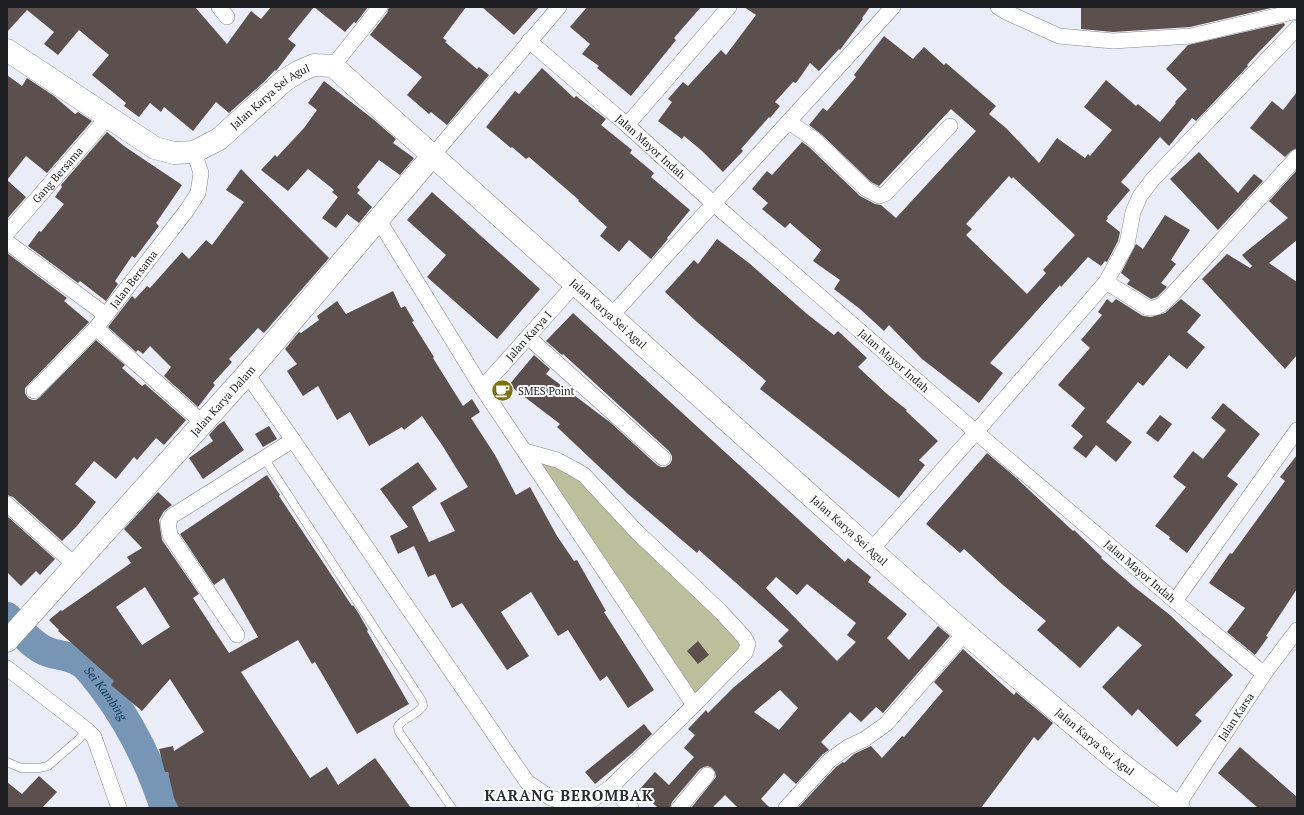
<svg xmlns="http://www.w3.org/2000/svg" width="1304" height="815" viewBox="0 0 1304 815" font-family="'PT Serif',serif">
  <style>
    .green { fill: #bcbf9c }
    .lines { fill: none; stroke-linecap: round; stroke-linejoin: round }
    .river { stroke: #7795b4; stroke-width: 30 }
    .building { fill: #5b504e; fill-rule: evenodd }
    .lane-casing { stroke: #878a93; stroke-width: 9 }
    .street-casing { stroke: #878a93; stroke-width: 16 }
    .secondary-casing { stroke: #878a93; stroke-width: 23 }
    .lane { stroke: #fff; stroke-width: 8 }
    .street { stroke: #fff; stroke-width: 15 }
    .secondary { stroke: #fff; stroke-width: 22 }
    .labels { text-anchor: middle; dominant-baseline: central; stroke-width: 4; stroke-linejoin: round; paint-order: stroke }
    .street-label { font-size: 11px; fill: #1e1f23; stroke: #fff }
    .poi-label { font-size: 11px; fill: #1e1f23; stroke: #fff; text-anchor: start }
    .water-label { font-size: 12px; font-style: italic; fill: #0a3a63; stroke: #fff }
    .district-label { font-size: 15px; font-weight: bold; letter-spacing: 1px; fill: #282a32; stroke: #fff }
  </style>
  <rect width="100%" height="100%" fill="#eaedf8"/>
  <polygon class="green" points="531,455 571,469 747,644 695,703"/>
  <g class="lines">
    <path class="river" id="s1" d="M7,617c12,12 25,29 41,35 11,4 21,3 32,10 9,5 16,17 23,25 27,36 48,78 62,121"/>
  </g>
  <g class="building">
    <polygon points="7,7 195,7 227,44 251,11 261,19 271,7 314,7 288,39 296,45 276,71 275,70 264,82 229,113 216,102 193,131 164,107 161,112 150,103 139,117 124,106 126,103 92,75 109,55 79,30 58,55 44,44 54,32 27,10 7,32"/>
    <polygon points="314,7 368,7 356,23 354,22 345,32"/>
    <polygon points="389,7 466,7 443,38 447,41 445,42 477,69 479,67 489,75 447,125 431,112 429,114 407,95 422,77 370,35 387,13"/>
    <polygon points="482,7 539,7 514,35"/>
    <polygon points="587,7 701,7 674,38 676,40 631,96 597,68 599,66 582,54 590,44 570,27"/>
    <polygon points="744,7 870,7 862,18 863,19 840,50 839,49 819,71 810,63 796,83 793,82 775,102 780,106 770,118 769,117 741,149 743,151 723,172 701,150 684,136 682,139 658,121 672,102 668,99 683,82 688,86 721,50 726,55 756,15"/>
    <polygon points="1081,7 1275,7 1190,27 1113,32 1081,29"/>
    <path d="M1284,23l1,2 -27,28 -11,12 1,1 -52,55 -4,-3 -23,28 -9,-9 -39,45 9,8 -23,27 1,1 -2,3 14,11 -2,9 -11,21 -2,-1 -4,5 -13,-9 -27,30 -1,-2 -70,78 13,10 -24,30 -57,-44 -33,-34 -5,6 -24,-22 -26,-20 6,-9 -27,-19 8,-11 -31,-27 -5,5 -23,-19 6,-6 -16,-14 15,-18 5,4 30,-33 7,5 51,49 15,8 6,1 15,13 80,-87 -25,-22 -72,77 -8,-4 -50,-48 -12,-9 14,-17 4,3 29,-34 -2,-2 30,-39 29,23 11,-12 20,18 2,-2 50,43 -7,8 17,14 33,35 18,-25 28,20 3,-4 2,2 22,-26 -28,-23 22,-27 30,26 2,-2 22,18 16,-19 -1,-1 12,-13 -21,-20 22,-24zM1009,176l3,3 1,-2 62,58 -32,35 3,3 -19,21 -61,-59 6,-6 -6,-5z"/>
    <polygon points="542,68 574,98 576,96 606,119 601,125 632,150 630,153 654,173 651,177 690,210 667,238 668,239 651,259 629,240 619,252 600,236 607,227 578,201 579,200 529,157 526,159 512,147 511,148 486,127 515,91 519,94"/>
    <polygon points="7,75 22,86 27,78 54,96 75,114 78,112 92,121 47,173 26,156 7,180 26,197 7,219"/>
    <polygon points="324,81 373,119 396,139 393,143 414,158 400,175 379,160 357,187 360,190 357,193 372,207 359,223 347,214 336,228 322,218 338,197 332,192 334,190 308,169 288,191 261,170 275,155 277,157 304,128 317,110 308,103"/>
    <polygon points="1297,92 1297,148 1291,151 1285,157 1250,128 1272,101 1283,110"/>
    <polygon points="107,132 124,146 182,185 156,223 159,226 135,258 132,256 115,281 118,284 106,301 80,281 78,283 28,246 39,231 41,232 64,204 55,197 62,187 61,185"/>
    <polygon points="1199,152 1238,193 1254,174 1263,181 1218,230 1170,179"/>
    <polygon points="241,169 329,258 264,333 258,328 229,359 232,362 213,383 215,385 198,407 164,376 171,367 150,346 143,354 138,350 136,352 108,327 132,296 135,299 147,286 150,288 182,252 189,259 206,240 212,245 244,202 226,190"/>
    <polygon points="1297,170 1297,240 1269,263 1297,282 1297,355 1285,369 1202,279 1227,254 1250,268 1252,266 1242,255 1288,218 1269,201"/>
    <polygon points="432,192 540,289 497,339 427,277 446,255 407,220"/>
    <polygon points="1165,215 1190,230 1171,260 1176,264 1161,283 1167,287 1157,297 1151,299 1127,284 1130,280 1121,273 1136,244 1143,249"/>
    <polygon points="717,239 749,263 807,314 834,335 838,331 867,358 858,367 887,394 907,410 906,411 938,441 919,460 925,465 899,498 760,389 766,381 697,322 665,292 694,260 698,264"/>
    <polygon points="7,253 67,298 64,301 89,322 28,385 25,388 25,393 28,398 32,400 36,400 40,397 96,340 125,365 122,368 142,386 145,384 186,420 164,445 156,438 137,460 134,457 116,479 94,461 75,484 96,502 77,526 62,541 13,497 7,495"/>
    <polygon points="393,291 401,308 405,306 414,321 412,322 434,357 433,358 463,406 472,399 480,412 471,418 495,455 516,495 530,487 557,536 574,561 577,560 606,611 604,612 654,690 628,708 607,676 600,681 568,630 558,636 531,592 501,612 529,656 507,670 462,603 452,608 435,574 428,577 414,546 398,554 390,536 408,527 380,489 418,462 437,489 412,507 429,542 455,531 440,503 468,487 442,445 422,416 404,430 402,427 369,446 350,412 337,420 318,386 303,396 287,371 297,364 285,349 299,332 301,333 319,320 317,316 337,301 346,314"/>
    <polygon points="1107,299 1112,303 1116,299 1143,316 1151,317 1165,313 1181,299 1201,315 1187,332 1205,347 1187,369 1169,355 1143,386 1138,382 1106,422 1132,442 1116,462 1096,445 1086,458 1073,448 1083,436 1071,426 1085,408 1058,385 1090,348 1081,340 1102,315 1098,312"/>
    <path d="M573,313l272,249 3,-4 23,19 -3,5 39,32 -20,24 22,22 29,-34 12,10 -67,77 -7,-6 -15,15 -11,-10 -29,30 8,8 -6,4 -27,30 -12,-11 -23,26 9,9h-32l-13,-13 -13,13h-21l25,-31 -1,-5 -3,-4 -4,-2 -4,1 -4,2 -28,33 -2,6h-12l-19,-18 16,-18 14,13 25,-28 -10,-9 11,-13 -7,-6 18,-19 2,3 25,-25 50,-42 -5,-5 11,-11 -90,-80 -2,3 -69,-59 -71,-67 3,-3 -51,-39 25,-30 16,14 -4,5 65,49 46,42 4,2h4l5,-3 2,-4v-4l-3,-5 -106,-97 -1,1 -16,-14zM776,577l21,18 10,-11 49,39 -9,12 9,7 -19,19 -71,-73zM780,690l18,18 -19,22 -25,-18z"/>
    <polygon points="1223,403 1260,434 1227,476 1238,484 1187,553 1169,539 1170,537 1155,526 1186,487 1173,477 1193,451 1203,459 1226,430 1211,418"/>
    <polygon points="1160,415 1172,424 1158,442 1146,433"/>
    <polygon points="224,421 244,450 203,479 189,458 213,441 209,435 218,425"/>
    <polygon points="269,426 277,439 263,447 255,434"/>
    <polygon points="987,453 1014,476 1073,531 1074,530 1102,557 1101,558 1133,586 1170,615 1233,675 1195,715 1202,721 1177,747 1138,709 1132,716 1102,687 1142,645 1118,626 1080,668 1037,630 1046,621 1003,585 964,549 960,553 926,524"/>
    <polygon points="1297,455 1297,589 1266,636 1268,637 1255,655 1227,632 1245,608 1209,583 1230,553 1232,554 1285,481 1280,477"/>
    <path d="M267,475l13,20 -1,1 73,110 1,-1 6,9 9,16 -1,1 42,73 -52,30 -42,-72 -3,2 -14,-24 -57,32 69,106 17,-11 11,18 37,-27 36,50h-232l-5,-10 -6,-26h-3l-6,-23 14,-3 1,5 30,-19 -34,-53 -28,32 -31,-26 3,-4 -56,-50 1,-1 -10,-10 12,-10 1,1 69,-48 -4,-6 15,-9 -18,-19 34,-37 14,13 -8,6 -5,9 3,20 37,54 -6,4 36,55 29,-16 -34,-59 -10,7 -34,-51zM145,587l25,40 -28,18 -26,-38z"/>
    <polygon points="7,516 55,559 40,575 36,571 21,586 7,572"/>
    <polygon points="698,641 709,655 698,664 687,651"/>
    <polygon points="963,649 1014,695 1016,692 1053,723 1038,741 1034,737 981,808 798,808 836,767 843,762 844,763 854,754 871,746 882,758 902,736 904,737 943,691 934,682"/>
    <polygon points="644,724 652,734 631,754 595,784 585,772"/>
    <polygon points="1240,747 1297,797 1297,808 1258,808 1218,773"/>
    <polygon points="39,776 57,792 42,808 7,808 7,782 22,794"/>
  </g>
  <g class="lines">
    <defs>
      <g id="lane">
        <path d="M264,458l158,243 1,5c-6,9 -18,11 -25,20l1,6 53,76"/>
        <polyline points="7,762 21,768 39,768 48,766 78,740 87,730"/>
      </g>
      <g id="street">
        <polyline points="219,7 227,17"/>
        <polyline points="998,7 1006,12 1059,36 1113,41 1191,36 1297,11"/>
        <path id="s2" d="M529,41l98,84 87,79 262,228 199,169 89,73"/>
        <polyline points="333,66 380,7"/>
        <polyline points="789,122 815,140 866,189 879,196 885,194 950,126"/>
        <polyline points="627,125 729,7"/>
        <polyline points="433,155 559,7"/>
        <polyline points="378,219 482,388 694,705"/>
        <path id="s3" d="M7,233l101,-116"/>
        <polyline points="7,242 106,315"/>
        <path d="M1106,282l42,26c10,1 15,-4 22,-11l127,-140"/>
        <polyline points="611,316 893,7"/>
        <polyline points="96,328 203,423"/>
        <polyline points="528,337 663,458"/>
        <polyline points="247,374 293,440 527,782 551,798 575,805 592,800 611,787 694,705 745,653 748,644 744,637 720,611 636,531 584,475 572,468 557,460 525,451"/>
        <path id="s4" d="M482,388l93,-104"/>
        <path id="s5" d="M34,391l62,-63 91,-118 11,-17 3,-20 -7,-21"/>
        <polyline points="7,504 75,565"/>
        <polyline points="871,550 976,432 1106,282 1127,244 1133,212 1140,196 1153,179 1297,28"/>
        <polyline points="1175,601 1297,430"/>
        <polyline points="237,635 170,535 168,523 172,516 293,440"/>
        <polyline points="7,668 87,730 94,737 119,808"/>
        <polyline points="611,787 631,808"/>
        <path id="s6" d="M1177,806l87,-132 33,-44"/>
        <polyline points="679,808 707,775"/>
        <polyline points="786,808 830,760 848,747 865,739 886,724 965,633"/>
      </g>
      <g id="secondary">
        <path id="s7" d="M7,50l148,98 19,5 20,-1 25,-13 66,-59 15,-9 14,-6 19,1 538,484 94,83 151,127 63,48"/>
        <path id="s8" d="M7,641l240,-267 186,-219"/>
      </g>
    </defs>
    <use href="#lane" class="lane-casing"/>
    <use href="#street" class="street-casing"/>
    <use href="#secondary" class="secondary-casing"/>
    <use href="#lane" class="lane"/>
    <use href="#street" class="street"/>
    <use href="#secondary" class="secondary"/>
  </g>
  <defs>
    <symbol id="cafe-disc" viewBox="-11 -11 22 22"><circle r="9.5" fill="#7b7111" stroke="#fff"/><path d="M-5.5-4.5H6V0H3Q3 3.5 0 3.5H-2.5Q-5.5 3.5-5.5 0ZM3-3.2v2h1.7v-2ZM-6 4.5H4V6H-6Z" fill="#fff"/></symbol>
  </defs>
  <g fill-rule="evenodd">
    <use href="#cafe-disc" x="490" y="378" width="25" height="25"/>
  </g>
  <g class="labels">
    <g class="street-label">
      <text stroke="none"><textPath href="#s7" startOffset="312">Jalan Karya Sei Agul</textPath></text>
      <text stroke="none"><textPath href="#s2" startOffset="161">Jalan Mayor Indah</textPath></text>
      <text stroke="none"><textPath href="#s3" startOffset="77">Gang Bersama</textPath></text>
      <text stroke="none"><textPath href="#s5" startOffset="150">Jalan Bersama</textPath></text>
      <text stroke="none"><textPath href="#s7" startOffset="756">Jalan Karya Sei Agul</textPath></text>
      <text stroke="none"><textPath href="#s4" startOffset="70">Jalan Karya I</textPath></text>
      <text stroke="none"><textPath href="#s2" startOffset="485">Jalan Mayor Indah</textPath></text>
      <text stroke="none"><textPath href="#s8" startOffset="323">Jalan Karya Dalam</textPath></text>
      <text stroke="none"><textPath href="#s7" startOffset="1080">Jalan Karya Sei Agul</textPath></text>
      <text stroke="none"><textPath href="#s2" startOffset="809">Jalan Mayor Indah</textPath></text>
      <text stroke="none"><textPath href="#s6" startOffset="107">Jalan Karsa</textPath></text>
      <text stroke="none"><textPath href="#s7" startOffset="1404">Jalan Karya Sei Agul</textPath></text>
    </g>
    <g class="poi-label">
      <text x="518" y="391">SMES Point</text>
    </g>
    <g class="water-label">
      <text stroke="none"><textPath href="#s1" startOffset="129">Sei Kambing</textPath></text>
    </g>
    <g class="district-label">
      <text x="569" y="795">KARANG BEROMBAK</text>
    </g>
  </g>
  <rect width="1304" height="815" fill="none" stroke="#1e1f23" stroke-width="16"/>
</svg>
